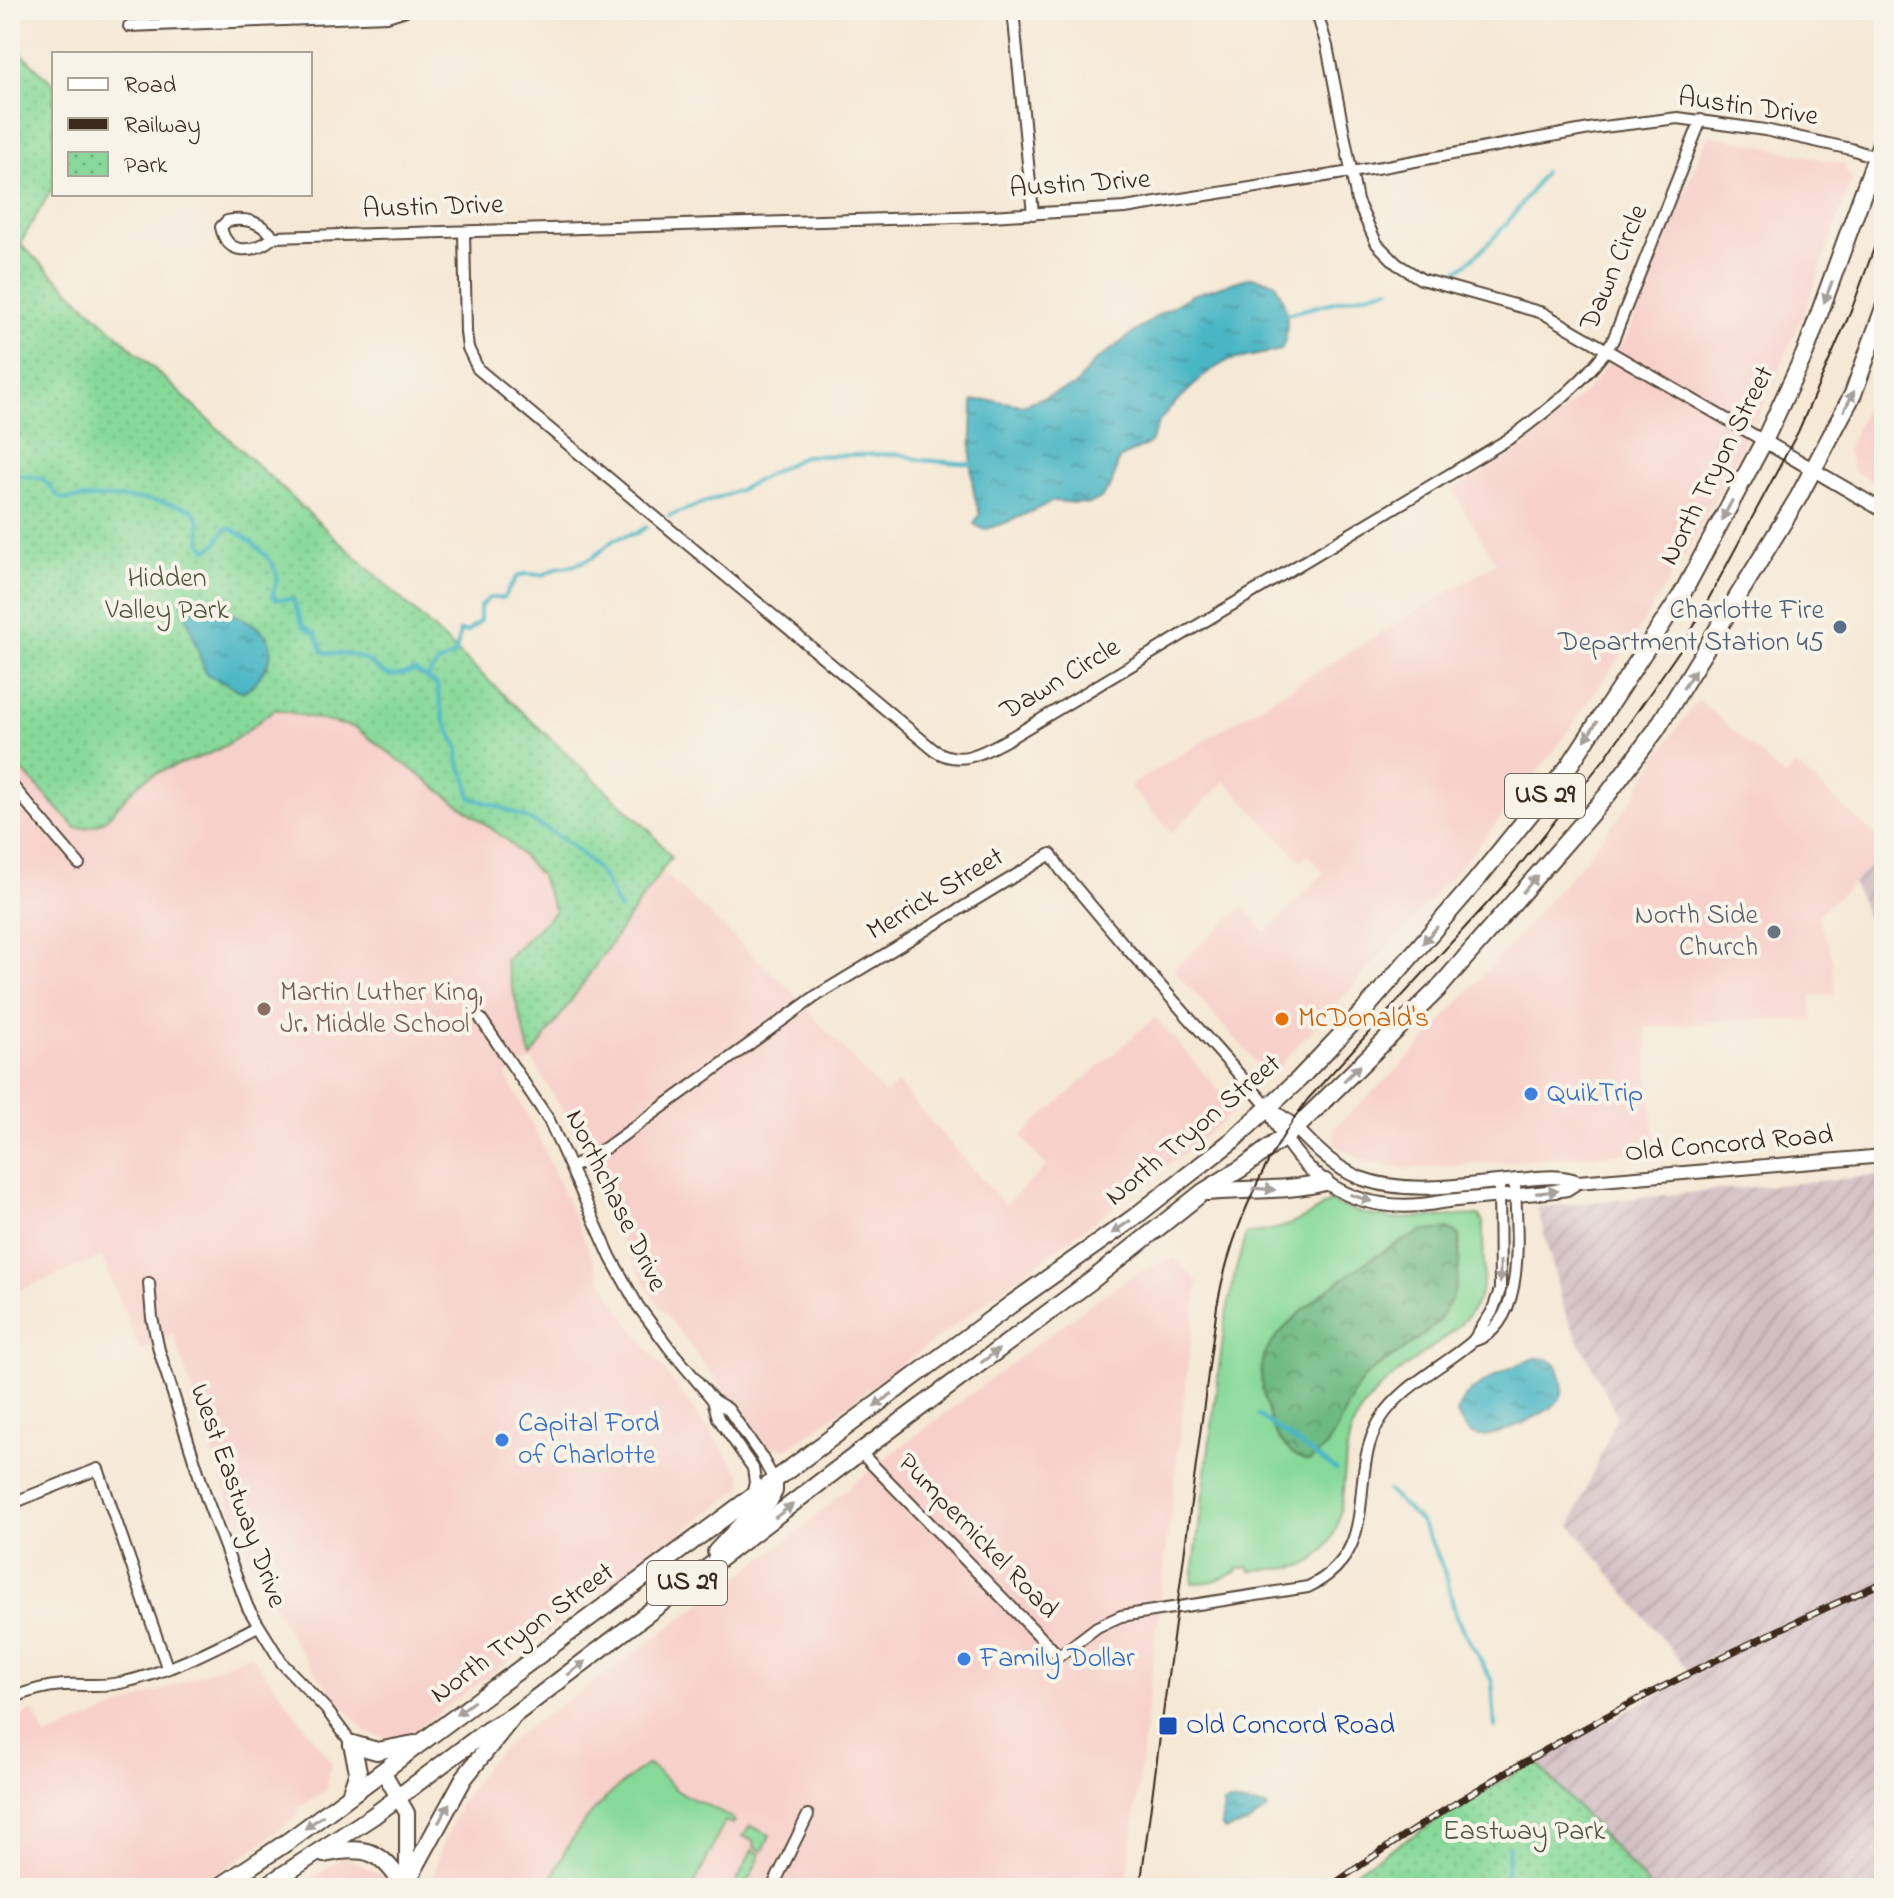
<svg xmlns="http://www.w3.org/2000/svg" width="1894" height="1898" viewBox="0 0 1894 1898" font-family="'Indie Flower',sans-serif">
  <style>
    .built { fill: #f7d0ca }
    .industrial { fill: url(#industrial-furrows) }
    .green { fill: #87d99a; stroke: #61825c; stroke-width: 2; fill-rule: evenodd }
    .forest { fill: url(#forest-crowns); stroke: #547250; stroke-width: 2 }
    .park { fill: url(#park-dots); stroke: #61825c; stroke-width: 2 }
    .water { fill: url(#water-ripples); stroke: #427072; stroke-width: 2 }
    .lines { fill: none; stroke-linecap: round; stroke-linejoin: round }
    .stream { stroke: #49b6c5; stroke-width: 4 }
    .minor-casing { stroke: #574639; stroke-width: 14 }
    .tertiary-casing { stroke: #574639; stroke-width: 16 }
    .secondary-casing { stroke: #574639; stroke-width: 18 }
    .primary-casing { stroke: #574639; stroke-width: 20 }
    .minor { stroke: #fff; stroke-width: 10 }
    .tertiary { stroke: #fff; stroke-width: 12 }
    .secondary { stroke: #fff; stroke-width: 14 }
    .primary { stroke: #fff; stroke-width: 16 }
    .tram { stroke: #3b2a1e; stroke-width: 2 }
    .rail-casing { stroke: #3b2a1e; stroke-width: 7 }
    .rail { stroke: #f7f3e8; stroke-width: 4; stroke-dasharray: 12; stroke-linecap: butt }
    .oneway { fill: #a79f9a }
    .service-dot { fill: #5c6f8a; stroke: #f7f3e8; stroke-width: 3 }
    .worship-dot { fill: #6b7280; stroke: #f7f3e8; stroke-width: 3 }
    .education-dot { fill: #8d6e63; stroke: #f7f3e8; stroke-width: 3 }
    .food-dot { fill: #e8710a; stroke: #f7f3e8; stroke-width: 3 }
    .shop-dot { fill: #3f7fe0; stroke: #f7f3e8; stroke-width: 3 }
    .transit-dot { fill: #1a4fb4; stroke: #f7f3e8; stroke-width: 3 }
    .labels { text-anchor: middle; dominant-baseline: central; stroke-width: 8; stroke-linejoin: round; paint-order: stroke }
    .shield { fill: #f7f3e8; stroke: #73665b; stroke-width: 2 }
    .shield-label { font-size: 26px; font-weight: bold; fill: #3b2a1e }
    .street-label { font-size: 28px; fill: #3b2a1e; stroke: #f7f3e8 }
    .park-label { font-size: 28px; fill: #4e563d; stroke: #f7f3e8 }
    .service-label { font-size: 28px; fill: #4e5e75; stroke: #f7f3e8; text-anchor: end }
    .worship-label { font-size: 28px; fill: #5b616d; stroke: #f7f3e8; text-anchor: end }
    .education-label { font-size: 28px; fill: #785e54; stroke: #f7f3e8; text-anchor: start }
    .food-label { font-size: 28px; fill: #c56008; stroke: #f7f3e8; text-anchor: start }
    .shop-label { font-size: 28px; fill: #366cbe; stroke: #f7f3e8; text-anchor: start }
    .transit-label { font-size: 28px; fill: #164399; stroke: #f7f3e8; text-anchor: start }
  </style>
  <defs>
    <pattern id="industrial-furrows" width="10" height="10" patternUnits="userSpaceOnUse" patternTransform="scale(2)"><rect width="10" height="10" fill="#d2bec2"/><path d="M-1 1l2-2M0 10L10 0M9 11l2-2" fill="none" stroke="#b5a3a6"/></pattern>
    <pattern id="forest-crowns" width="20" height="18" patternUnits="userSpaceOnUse" patternTransform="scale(2)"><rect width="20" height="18" fill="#6db982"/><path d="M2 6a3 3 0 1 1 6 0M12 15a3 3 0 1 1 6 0" fill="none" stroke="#5b976a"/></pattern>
    <pattern id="park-dots" width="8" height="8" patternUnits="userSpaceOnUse" patternTransform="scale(2)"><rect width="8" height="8" fill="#87d99a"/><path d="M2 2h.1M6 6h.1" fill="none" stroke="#75ba84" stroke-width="1.8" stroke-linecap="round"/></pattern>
    <pattern id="water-ripples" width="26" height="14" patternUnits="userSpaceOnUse" patternTransform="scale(2)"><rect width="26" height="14" fill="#49b6c5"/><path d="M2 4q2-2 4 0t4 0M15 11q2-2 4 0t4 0" fill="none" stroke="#3e949f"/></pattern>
  </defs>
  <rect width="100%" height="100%" fill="#f7f3e8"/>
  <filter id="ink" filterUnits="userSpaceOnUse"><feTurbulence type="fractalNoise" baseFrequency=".0125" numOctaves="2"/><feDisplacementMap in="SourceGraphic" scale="16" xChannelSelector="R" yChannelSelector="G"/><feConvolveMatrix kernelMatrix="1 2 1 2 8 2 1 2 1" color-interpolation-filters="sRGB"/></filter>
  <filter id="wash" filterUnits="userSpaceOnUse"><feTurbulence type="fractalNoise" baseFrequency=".006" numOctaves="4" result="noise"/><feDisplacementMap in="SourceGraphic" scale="32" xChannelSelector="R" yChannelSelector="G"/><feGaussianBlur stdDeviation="1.8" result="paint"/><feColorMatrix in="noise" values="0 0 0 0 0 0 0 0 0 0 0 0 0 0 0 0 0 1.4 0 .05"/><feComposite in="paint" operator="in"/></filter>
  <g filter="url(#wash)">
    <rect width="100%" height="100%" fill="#f5e8d5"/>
    <g class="built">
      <polygon points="1708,134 1843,164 1852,180 1804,313 1757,419 1694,539 1636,634 1551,755 1484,839 1391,944 1269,1077 1173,969 1243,907 1266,932 1324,873 1308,855 1301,861 1225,781 1172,833 1129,786 1496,563 1452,490 1524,448 1592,385 1628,335"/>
      <polygon points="1884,363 1884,489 1854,471 1847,451"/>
      <polygon points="1698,699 1785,777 1795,764 1884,844 1884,851 1853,884 1817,915 1832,955 1835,994 1811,996 1813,1022 1750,1019 1646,1028 1656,1151 1404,1169 1368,1162 1335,1145 1334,1128 1400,1067 1428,1037 1587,857 1635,796 1660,752"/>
      <polygon points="275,709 356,728 508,841 540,875 555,911 532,1057 661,870 791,990 818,1022 885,1094 898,1084 1005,1205 1047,1166 1021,1136 1155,1017 1236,1110 1188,1150 1096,1220 788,1449 766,1446 653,1297 616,1231 569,1121 532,1059 506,1076 535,1129 603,1282 624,1316 741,1474 742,1488 399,1742 366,1732 327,1688 292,1639 250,1561 173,1333 156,1345 140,1351 102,1257 10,1294 10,757 76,827 110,816 143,780 180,762 219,750"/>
      <polygon points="1174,1258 1198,1282 1126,1888 431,1888 440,1851 460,1804 488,1762 520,1733 610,1671 797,1533 854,1482 1101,1296 1140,1272"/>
      <polygon points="251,1654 332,1763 325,1790 298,1809 296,1817 241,1859 191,1888 10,1888 10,1721 33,1711 46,1737"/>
      <polygon points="343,1856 389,1879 389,1888 298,1888"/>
    </g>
    <g class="industrial">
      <polygon points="1884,851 1884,982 1881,950 1853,884"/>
      <polygon points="1884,1175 1884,1888 1651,1888 1535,1761 1692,1676 1571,1525 1617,1416 1565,1313 1537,1207"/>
    </g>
    <g class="green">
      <path d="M1329,1202l31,11 34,6 85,-4 4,7c-1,24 4,51 -3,73 -15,46 -99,72 -124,125 -20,40 -3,95 -32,130 -23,27 -45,15 -74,21l-1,-4 -12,2v3l-27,10 -18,1 33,-261 10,-49 11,-40c31,0 59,-13 83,-31zM1423,1232l18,88 -39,31 -35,23 -19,27 -22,47z"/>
      <path d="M646,1765c12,2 20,17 30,25 18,12 43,17 59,31l-2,3 -8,-3 -32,67h-144c19,-56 50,-88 97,-123z"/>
      <polygon points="750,1826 770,1835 763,1851 754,1847 755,1842 743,1836"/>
      <polygon points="752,1850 761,1854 745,1888 734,1888"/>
    </g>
    <path class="forest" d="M1448,1229l11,6c4,61 -11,84 -60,118 -10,7 -23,13 -31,21 -21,20 -27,57 -44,75 -4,4 -10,8 -15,12 -15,-2 -33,-21 -37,-36 -6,-20 -15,-45 -9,-66 11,-37 123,-117 161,-127 7,-2 16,-2 24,-3z"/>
    <g class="park">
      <path d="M10,42l44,43v100l-34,59 631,588 20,25 -140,201 -26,-98 50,-49 -15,-36 -32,-34 -152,-113 -81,-19c-18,13 -36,30 -56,40 -24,13 -52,16 -75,31 -26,17 -32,50 -68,48l-66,-71z"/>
      <polygon points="1535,1761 1651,1888 1332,1888 1371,1861"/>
    </g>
    <g class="water">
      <path d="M1251,277l23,5c13,21 18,46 7,68l-54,11 -20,12 -37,35 -11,14 -9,21 -31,16 -8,27 -10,12 -12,6 -35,-3 -44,20 -26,9 -10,-6 6,-10c-14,-34 -7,-77 -7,-113l18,-1 31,5 53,-19 18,-23 65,-48 34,-20z"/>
      <path d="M189,596c12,3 24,9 35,14 26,11 64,27 39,61 -6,9 -11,19 -22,20l-35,-17 -24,-72z"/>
      <path d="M1536,1358l11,1 10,6c3,9 8,20 4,31 -5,16 -68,43 -84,40 -10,-2 -17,-15 -20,-23 3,-25 57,-48 79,-55z"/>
      <polygon points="1229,1802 1266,1807 1268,1809 1248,1823 1225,1830 1221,1826 1224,1804"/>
    </g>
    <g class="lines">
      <g class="stream">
        <path d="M1457,271c38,-29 60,-59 87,-99"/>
        <polyline points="1286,314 1390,288"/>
        <path d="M10,476l9,-1 24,4 16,18 5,2c42,-2 86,-3 127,10 11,8 9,22 10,34l7,7 9,-7 8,-14 5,-1c17,9 42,28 47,47 1,6 -3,15 -5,20l4,4h17l10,27 13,8 7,18c11,3 22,1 33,4 32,11 18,28 59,15l22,14 6,33 16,31 -1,12 9,19 4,18c46,12 97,37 128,74 9,11 14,26 21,38"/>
        <polyline points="669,516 739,490 804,456 900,454 921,460 972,464"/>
        <polyline points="427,678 437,664 456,654 460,631 467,632 480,621 480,607 489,598 503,598 517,577 524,574 543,575 559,567 572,566 592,558 615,539 637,533 646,527"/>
        <polyline points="1258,1415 1336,1470"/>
        <polyline points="1388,1491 1420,1521 1431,1541 1446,1575 1456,1617 1492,1681 1495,1727"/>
        <polyline points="1505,1888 1509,1846"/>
      </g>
    </g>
  </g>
  <g filter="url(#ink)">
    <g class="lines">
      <defs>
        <g id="minor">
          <polyline points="1013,10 1033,214"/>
          <polyline points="1316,10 1327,46 1357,201 1377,244 1397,264 1421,279 1543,313 1764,441"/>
          <polyline points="129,26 387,16 406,10"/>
          <path d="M464,232l2,100 2,16 10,21 456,381c28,18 51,1 76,-12l502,-301c36,-27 77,-58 101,-97l88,-220"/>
          <path d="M274,237c-20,16 -47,20 -53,-10l6,-6c20,-4 33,1 47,16l716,-21 135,-8 257,-41 213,-39 83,-10 87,12 86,19 27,9"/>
          <polyline points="10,783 79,864"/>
          <polyline points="481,1019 549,1120 611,1258 638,1306 670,1349 713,1400 728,1409 761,1456 774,1480"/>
          <polyline points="571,1168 607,1147 816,996 1051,854 1061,870 1125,946 1269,1108"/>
          <polyline points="149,1283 152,1318 159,1350 207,1500 248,1608 282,1663 326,1709 352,1744"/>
          <polyline points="1473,1341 1492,1312 1500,1290 1499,1181"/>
          <polyline points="713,1400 718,1418 753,1468 755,1482 752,1496"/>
          <path d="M860,1452l199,204 38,-29 24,-11 187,-29c77,-37 37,-109 72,-167 21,-34 63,-53 93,-79 57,-16 42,-117 42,-161"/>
          <polyline points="10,1504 98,1469 167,1667"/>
          <path d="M10,1699c18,-8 35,-13 54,-14 19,-1 37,2 56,-2 48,-10 95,-35 138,-57"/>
          <polyline points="772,1888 808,1815"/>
        </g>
        <g id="tertiary">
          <polyline points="1764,441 1884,511"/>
          <path d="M1269,1108c9,7 21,13 29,22 19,20 36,37 62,48 48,18 108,6 158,2 20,-2 41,-6 60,2l306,-26"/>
          <path d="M1270,1111c29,63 77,100 150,94 12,-1 24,-4 37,-5 32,-3 65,-5 98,-9l12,-2 11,-7"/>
        </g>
        <polyline id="secondary" points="383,1771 407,1813 407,1881"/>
        <g id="primary">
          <path d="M1208,1192c41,-4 76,0 117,-10"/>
          <polyline points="716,1552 745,1521 769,1501 774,1491 774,1480"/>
          <polyline points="352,1744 377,1751 414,1744"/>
          <polyline points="350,1795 358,1771 352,1744"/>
          <path d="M324,1854c41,-9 59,-4 80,34"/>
          <polyline points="218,1888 290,1840 1013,1303 1132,1219 1183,1179 1233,1140 1299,1079 1362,1013 1475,882 1569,766 1682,594 1764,441 1805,353 1884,135"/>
          <polyline points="263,1888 373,1816 488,1730 514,1715 860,1452 1091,1281 1203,1192 1242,1168 1296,1128 1438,989 1608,794 1656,730 1798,498 1853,394 1884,308"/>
          <polyline points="407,1888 407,1882 464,1778 511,1719"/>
        </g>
      </defs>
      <use href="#minor" class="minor-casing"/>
      <use href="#tertiary" class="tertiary-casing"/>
      <use href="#secondary" class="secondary-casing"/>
      <use href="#primary" class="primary-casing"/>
      <use href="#minor" class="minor"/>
      <use href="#tertiary" class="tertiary"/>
      <use href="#secondary" class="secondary"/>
      <use href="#primary" class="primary"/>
      <path class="tram" d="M1140,1888l77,-582c14,-77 45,-143 90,-206l197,-215 101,-127 81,-117 112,-209 53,-121 33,-90"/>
      <defs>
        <path id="rail" d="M1328,1888c172,-123 363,-221 556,-306"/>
      </defs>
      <use href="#rail" class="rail-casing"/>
      <use href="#rail" class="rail"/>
    </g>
    <defs><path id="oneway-solid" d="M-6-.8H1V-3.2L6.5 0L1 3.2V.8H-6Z" transform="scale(2)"/></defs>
    <g class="oneway">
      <use href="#oneway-solid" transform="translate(1828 292) rotate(111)"/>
      <use href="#oneway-solid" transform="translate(1849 401) rotate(-63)"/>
      <use href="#oneway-solid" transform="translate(1727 510) rotate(118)"/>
      <use href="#oneway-solid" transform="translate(1689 679) rotate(-58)"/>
      <use href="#oneway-solid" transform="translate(1591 731) rotate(123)"/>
      <use href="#oneway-solid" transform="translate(1530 884) rotate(-49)"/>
      <use href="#oneway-solid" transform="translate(1430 935) rotate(131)"/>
      <use href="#oneway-solid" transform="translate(1352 1073) rotate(-44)"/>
      <use href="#oneway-solid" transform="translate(1264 1189) rotate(4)"/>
      <use href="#oneway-solid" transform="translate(1547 1192) rotate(-6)"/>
      <use href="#oneway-solid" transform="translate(1361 1198) rotate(18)"/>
      <use href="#oneway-solid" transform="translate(1121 1227) rotate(145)"/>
      <use href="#oneway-solid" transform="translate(1500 1272) rotate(90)"/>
      <use href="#oneway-solid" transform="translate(990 1356) rotate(-37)"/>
      <use href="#oneway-solid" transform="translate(883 1400) rotate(144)"/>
      <use href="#oneway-solid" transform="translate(784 1511) rotate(-37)"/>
      <use href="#oneway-solid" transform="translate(577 1668) rotate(-37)"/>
      <use href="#oneway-solid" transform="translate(465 1708) rotate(143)"/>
      <use href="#oneway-solid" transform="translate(444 1813) rotate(-61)"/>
      <use href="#oneway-solid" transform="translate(314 1822) rotate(144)"/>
    </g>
  </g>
  <circle class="service-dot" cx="1840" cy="627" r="8"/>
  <circle class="worship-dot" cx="1774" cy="932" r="8"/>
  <circle class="education-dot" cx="264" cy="1009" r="8"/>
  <circle class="food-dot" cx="1282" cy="1019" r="8"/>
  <g class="shop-dot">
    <circle cx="1531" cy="1094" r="8"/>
    <circle cx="502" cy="1440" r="8"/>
    <circle cx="964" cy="1659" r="8"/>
  </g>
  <rect class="transit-dot" x="1158" y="1716" width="20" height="20" rx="4"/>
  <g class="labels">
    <g class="shield">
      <rect x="1505" y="774" width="80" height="44" rx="6"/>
      <rect x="647" y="1561" width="80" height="44" rx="6"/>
    </g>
    <g class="shield-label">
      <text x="1545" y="796">US 29</text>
      <text x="687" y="1583">US 29</text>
    </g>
    <g class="street-label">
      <text transform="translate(1748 108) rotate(8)">Austin Drive</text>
      <text transform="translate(1080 185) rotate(-4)">Austin Drive</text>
      <text transform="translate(433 208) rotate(-2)">Austin Drive</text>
      <text transform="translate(1615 268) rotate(-67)">Dawn Circle</text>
      <text transform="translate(1718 466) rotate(-63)">North Tryon Street</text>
      <text transform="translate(1061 680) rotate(-31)">Dawn Circle</text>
      <text transform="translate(936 895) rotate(-31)">Merrick Street</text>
      <text transform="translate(1194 1131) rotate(-40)">North Tryon Street</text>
      <text transform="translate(1729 1145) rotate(-5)">Old Concord Road</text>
      <text transform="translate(615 1201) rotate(64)">Northchase Drive</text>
      <text transform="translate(237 1496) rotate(70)">West Eastway Drive</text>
      <text transform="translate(977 1537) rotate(46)">Pumpernickel Road</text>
      <text transform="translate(523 1634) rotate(-36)">North Tryon Street</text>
    </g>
    <g class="park-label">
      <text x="167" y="579">Hidden<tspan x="167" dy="32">Valley Park</tspan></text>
      <text x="1524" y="1832">Eastway Park</text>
    </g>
    <g class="service-label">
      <text x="1824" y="611">Charlotte Fire<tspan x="1824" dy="32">Department Station 45</tspan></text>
    </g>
    <g class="worship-label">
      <text x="1758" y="916">North Side<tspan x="1758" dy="32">Church</tspan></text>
    </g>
    <g class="education-label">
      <text x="280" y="993">Martin Luther King,<tspan x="280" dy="32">Jr. Middle School</tspan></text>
    </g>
    <g class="food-label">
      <text x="1298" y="1019">McDonald's</text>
    </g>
    <g class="shop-label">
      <text x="1547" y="1094">QuikTrip</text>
      <text x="518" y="1424">Capital Ford<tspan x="518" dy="32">of Charlotte</tspan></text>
      <text x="980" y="1659">Family Dollar</text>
    </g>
    <g class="transit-label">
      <text x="1186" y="1726">Old Concord Road</text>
    </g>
  </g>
  <rect width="1894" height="1898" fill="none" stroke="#f7f3e8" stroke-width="40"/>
  <rect x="52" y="52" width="260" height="144" fill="#f7f3e8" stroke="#aca397" stroke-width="2"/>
  <rect x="68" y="78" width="40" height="12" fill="#ffffff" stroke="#aca397" stroke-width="2"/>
  <text x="124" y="92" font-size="24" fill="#3b2a1e">Road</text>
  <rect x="68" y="118" width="40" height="12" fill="#3b2a1e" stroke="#aca397" stroke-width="2"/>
  <text x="124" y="132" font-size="24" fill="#3b2a1e">Railway</text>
  <rect x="68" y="152" width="40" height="24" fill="url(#park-dots)" stroke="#aca397" stroke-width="2"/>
  <text x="124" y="172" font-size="24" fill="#3b2a1e">Park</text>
</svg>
